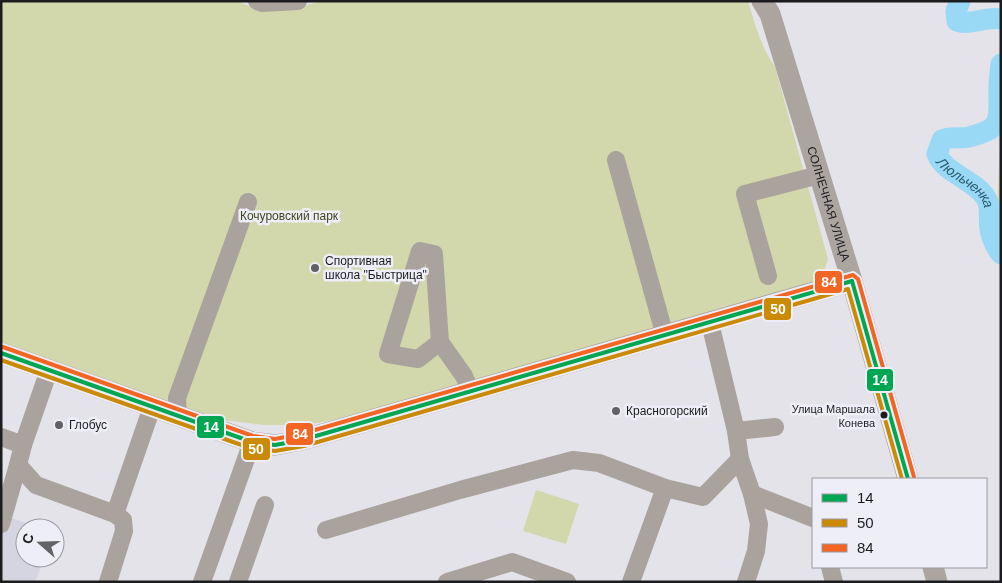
<svg xmlns="http://www.w3.org/2000/svg" width="1002" height="583" viewBox="0 0 1002 583" font-family="Arial,sans-serif">
  <style>
    .built { fill: #d5d5e1 }
    .green { fill: #d2d8ab }
    .lines { fill: none; stroke-linecap: round; stroke-linejoin: round }
    .river { stroke: #9ad9f6; stroke-width: 21 }
    .minor { stroke: #aaa29c; stroke-width: 18 }
    .major { stroke: #aba49f; stroke-width: 21 }
    .bus-1-casing { stroke: #eeeef9; stroke-width: 8 }
    .bus-2-casing { stroke: #eeeef9; stroke-width: 8 }
    .bus-3-casing { stroke: #eeeef9; stroke-width: 8 }
    .bus-1 { stroke: #00a651; stroke-width: 4 }
    .bus-2 { stroke: #cb8a06; stroke-width: 4 }
    .bus-3 { stroke: #f26522; stroke-width: 4 }
    .poi-dot { fill: #626266; stroke: #eeeef9; stroke-width: 2 }
    .bus-dot { fill: #1c1c1f; stroke: #eeeef9; stroke-width: 2 }
    .labels { text-anchor: middle; dominant-baseline: central; stroke-width: 5; stroke-linejoin: round; paint-order: stroke }
    .bus-label { font-size: 11px; fill: #1c1c1f; stroke: #eeeef9; text-anchor: end }
    .street-label { font-size: 12px; fill: #1c1c1f; stroke: #eeeef9 }
    .park-label { font-size: 12px; fill: #41461b; stroke: #eeeef9 }
    .poi-label { font-size: 12px; fill: #1c1c1f; stroke: #eeeef9; text-anchor: start }
    .water-label { font-size: 14px; font-style: italic; fill: #295b70; stroke: #eeeef9 }
    .line-badge { stroke: #eeeef9; stroke-width: 2 }
    .badge-label { font-size: 14px; text-anchor: middle; font-weight: bold; fill: #fff }
  </style>
  <rect width="100%" height="100%" fill="#e3e3e9"/>
  <polygon class="built" points="1,515 43,528 25,528 25,558 44,558 35,582 1,582"/>
  <g class="green">
    <path d="M1,1h235l23,9 43,-4 22,-5h424c7,24 13,46 27,66l53,192 -6,18 -4,3 -478,139 -35,6h-41l-42,-5 -221,-78z"/>
    <polygon points="1001,122 1001,219 997,211"/>
    <polygon points="536,490 579,504 566,544 523,531"/>
  </g>
  <g class="lines">
    <g class="river">
      <path d="M960,1l-4,10 1,10c12,5 29,-5 44,-2"/>
      <path id="s1" d="M1001,64c-1,8 -2,16 -2,24 -1,11 3,29 -5,38 -6,6 -17,9 -25,11 -9,2 -19,-1 -27,3l-5,14c8,20 37,25 49,44 6,9 2,21 4,31 1,8 6,18 11,25"/>
    </g>
    <g class="minor">
      <polyline points="257,1 262,3 298,1"/>
      <polyline points="616,160 665,336"/>
      <polyline points="768,276 745,194 819,175"/>
      <polyline points="710,323 736,431 740,459 752,494 759,524 756,551 746,582"/>
      <polyline points="440,342 418,359 388,354 420,251 434,254 440,342 464,376 471,392"/>
      <polyline points="49,370 23,445 18,465 36,485 115,514 123,520 124,531 108,582"/>
      <polyline points="178,416 177,398 248,202"/>
      <polyline points="736,431 775,427"/>
      <polyline points="1,437 23,445"/>
      <polyline points="752,494 813,518"/>
      <polyline points="115,514 152,407"/>
      <polyline points="1,524 18,465"/>
      <polyline points="326,530 460,490 573,460 599,463 665,488 703,497 740,459"/>
      <polyline points="830,567 834,582"/>
      <polyline points="202,582 252,442"/>
      <polyline points="238,582 265,505"/>
      <polyline points="447,582 512,562 567,582"/>
      <polyline points="631,582 665,488"/>
    </g>
    <g class="major">
      <path id="s2" d="M762,1l8,13 82,267 56,198"/>
      <polyline points="1,353 252,442 275,445 302,440 852,281"/>
      <polyline points="933,567 937,582"/>
    </g>
    <defs>
      <g id="bus-1">
        <polyline points="852,281 908,479"/>
        <polyline points="1,353 252,442 275,445 302,440 852,281"/>
      </g>
      <polyline id="bus-2" points="1,360 250,448 275,451 304,446 848,289 902,479"/>
      <polyline id="bus-3" points="3,347 253,436 275,439 301,434 853,275 858,279 914,477"/>
    </defs>
    <use href="#bus-1" class="bus-1-casing"/>
    <use href="#bus-2" class="bus-2-casing"/>
    <use href="#bus-3" class="bus-3-casing"/>
    <use href="#bus-1" class="bus-1"/>
    <use href="#bus-2" class="bus-2"/>
    <use href="#bus-3" class="bus-3"/>
  </g>
  <g class="poi-dot">
    <circle cx="315" cy="268" r="5"/>
    <circle cx="616" cy="411" r="5"/>
    <circle cx="59" cy="425" r="5"/>
  </g>
  <circle class="bus-dot" cx="884" cy="415" r="4.5"/>
  <g class="labels">
    <g class="bus-label">
      <text x="875" y="409">Улица Маршала<tspan x="875" dy="14">Конева</tspan></text>
    </g>
    <g class="street-label">
      <text stroke="none"><textPath href="#s2" startOffset="214">СОЛНЕЧНАЯ УЛИЦА</textPath></text>
    </g>
    <g class="park-label">
      <text x="289" y="216">Кочуровский парк</text>
    </g>
    <g class="poi-label">
      <text x="325" y="261">Спортивная<tspan x="325" dy="14">школа "Быстрица"</tspan></text>
      <text x="626" y="411">Красногорский</text>
      <text x="69" y="425">Глобус</text>
    </g>
    <g class="water-label">
      <text stroke="none"><textPath href="#s1" startOffset="174">Люльченка</textPath></text>
    </g>
  </g>
  <g class="line-badge">
    <rect x="814" y="270" width="29" height="24" rx="5" fill="#f26522"/>
    <rect x="763" y="297" width="29" height="24" rx="5" fill="#cb8a06"/>
    <rect x="866" y="368" width="28" height="24" rx="5" fill="#00a651"/>
    <rect x="196" y="415" width="29" height="24" rx="5" fill="#00a651"/>
    <rect x="285" y="422" width="29" height="24" rx="5" fill="#f26522"/>
    <rect x="242" y="437" width="29" height="24" rx="5" fill="#cb8a06"/>
  </g>
  <g class="badge-label">
    <text x="829" y="287">84</text>
    <text x="778" y="314">50</text>
    <text x="880" y="385">14</text>
    <text x="211" y="432">14</text>
    <text x="300" y="439">84</text>
    <text x="256" y="454">50</text>
  </g>
  <rect width="1002" height="583" fill="none" stroke="#1c1c1f" stroke-width="5"/>
  <rect x="812" y="478" width="175" height="90" fill="#eeeef9" stroke="#9a9aa2"/>
  <rect x="822" y="494" width="25" height="8" fill="#00a651" stroke="#9a9aa2"/>
  <text x="857" y="503" font-size="15" fill="#1c1c1f">14</text>
  <rect x="822" y="519" width="25" height="8" fill="#cb8a06" stroke="#9a9aa2"/>
  <text x="857" y="528" font-size="15" fill="#1c1c1f">50</text>
  <rect x="822" y="544" width="25" height="8" fill="#f26522" stroke="#9a9aa2"/>
  <text x="857" y="553" font-size="15" fill="#1c1c1f">84</text>
  <g transform="translate(40 543) rotate(290)"><circle r="24" fill="#eeeef9" stroke="#9a9aa2"/>
  <path d="M0-4L9 19L0 12L-9 19Z" fill="#626266"/>
  <text y="-8" font-size="14" font-weight="bold" text-anchor="middle" fill="#1c1c1f">С</text>
  </g>
</svg>
